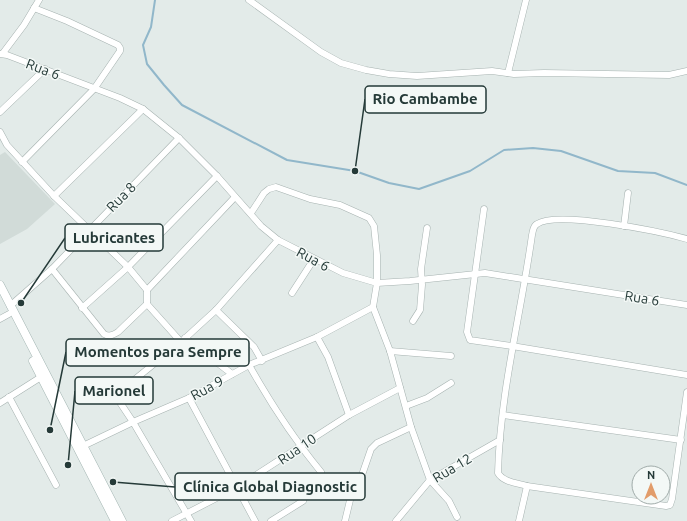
<svg xmlns="http://www.w3.org/2000/svg" width="687" height="521" viewBox="0 0 687 521" font-family="Ubuntu,sans-serif">
  <style>
    .built { fill: #d1dbd8 }
    .lines { fill: none; stroke-linecap: round; stroke-linejoin: round }
    .stream { stroke: #91b7ca; stroke-width: 2 }
    .minor-casing { stroke: #a6b2b0; stroke-width: 7 }
    .secondary-casing { stroke: #a3b5b2; stroke-width: 9 }
    .minor { stroke: #fff; stroke-width: 6 }
    .secondary { stroke: #fff; stroke-width: 8 }
    .labels { text-anchor: middle; dominant-baseline: central; stroke-width: 3; stroke-linejoin: round; paint-order: stroke }
    .street-label { font-size: 14px; fill: #253a38; stroke: #f3f8f6 }
    .leader { fill: none; stroke: #253a38; stroke-width: 1.5 }
    .callout-dot { fill: #253a38; stroke: #f3f8f6; stroke-width: 1.5 }
    .callout { fill: #f3f8f6; stroke: #253a38; stroke-width: 1.5 }
    .callout-label { font-size: 15px; text-anchor: middle; font-weight: bold; fill: #253a38 }
  </style>
  <rect width="100%" height="100%" fill="#e3ebe9"/>
  <polygon class="built" points="5,152 55,204 27,229 0,244 0,155"/>
  <g class="lines">
    <polyline class="stream" points="155,0 151,27 143,45 147,64 164,85 182,105 287,160 355,171 389,183 419,189 470,171 504,150 533,148 561,151 618,171 655,173 687,185"/>
    <defs>
      <g id="minor">
        <polyline points="249,0 321,52 341,63 366,70 389,74 417,76 492,71 514,74 544,73 669,75 687,71"/>
        <polyline points="3,53 24,25 39,0"/>
        <polyline points="0,54 7,55 120,98 143,109 179,138 217,176 261,226 278,240 343,273 377,283 410,281 485,273 687,305"/>
        <polyline points="508,73 526,0"/>
        <polyline points="0,112 45,69"/>
        <polyline points="0,132 7,145 54,196 128,267 147,290"/>
        <polyline points="22,162 94,89 120,51 120,48 118,45 67,21 34,8"/>
        <polyline points="54,196 143,109"/>
        <polyline points="484,209 467,332 470,340 512,346 687,375"/>
        <polyline points="251,213 264,193 269,189 276,187 310,199 340,205 369,218 374,226 377,255 377,283 373,307 390,351 411,427 430,480 449,501 457,517"/>
        <polyline points="624,226 628,193"/>
        <path d="M687,239c-25,-7 -130,-29 -150,-15 -4,2 -4,7 -5,11 -11,79 -32,157 -34,238 5,9 19,10 29,13l139,20 4,-1 2,-6 15,-107"/>
        <path d="M52,269l52,65c5,3 9,1 14,-2l29,-28"/>
        <polyline points="292,293 314,259"/>
        <polyline points="10,306 52,269 179,138"/>
        <polyline points="82,308 128,267 217,176"/>
        <polyline points="216,310 254,347 262,361"/>
        <polyline points="0,319 9,314"/>
        <polyline points="413,321 420,310 422,285 421,269 427,228"/>
        <polyline points="317,337 328,357 349,415"/>
        <polyline points="185,338 232,374"/>
        <polyline points="181,342 147,304 147,290 235,197"/>
        <polyline points="390,351 451,356"/>
        <path d="M249,365c22,39 44,73 72,107"/>
        <polyline points="9,397 56,485"/>
        <polyline points="189,398 255,521"/>
        <polyline points="0,403 41,377"/>
        <polyline points="406,406 427,398 451,383"/>
        <polyline points="503,415 681,440"/>
        <polyline points="83,446 133,422 189,398 249,365 317,337 373,307"/>
        <polyline points="172,521 236,488 349,415 400,388"/>
        <polyline points="191,521 133,422 117,398 118,393 181,342 216,310 278,240"/>
        <polyline points="271,521 303,501"/>
        <polyline points="345,521 351,496 362,475 371,449 377,443 411,427"/>
        <polyline points="396,521 430,480 500,440"/>
        <polyline points="519,521 527,486"/>
      </g>
      <g id="secondary">
        <polyline points="0,285 122,521"/>
        <polyline points="33,361 115,521"/>
      </g>
    </defs>
    <use href="#minor" class="minor-casing"/>
    <use href="#secondary" class="secondary-casing"/>
    <use href="#minor" class="minor"/>
    <use href="#secondary" class="secondary"/>
  </g>
  <g class="labels">
    <g class="street-label">
      <text transform="translate(43 69) rotate(21)">Rua 6</text>
      <text transform="translate(121 197) rotate(-45)">Rua 8</text>
      <text transform="translate(313 259) rotate(28)">Rua 6</text>
      <text transform="translate(642 298) rotate(9)">Rua 6</text>
      <text transform="translate(207 388) rotate(-29)">Rua 9</text>
      <text transform="translate(297 449) rotate(-34)">Rua 10</text>
      <text transform="translate(452 468) rotate(-31)">Rua 12</text>
    </g>
  </g>
  <path class="leader" d="M355 171L365 99M21 303L65 238M50 430L66 352M68 465L75 391M113 482L175 487"/>
  <g class="callout-dot">
    <circle cx="355" cy="171" r="4"/>
    <circle cx="21" cy="303" r="4"/>
    <circle cx="50" cy="430" r="4"/>
    <circle cx="68" cy="465" r="4"/>
    <circle cx="113" cy="482" r="4"/>
  </g>
  <g class="callout">
    <rect x="365" y="86" width="121" height="27" rx="4"/>
    <rect x="65" y="224" width="98" height="27" rx="4"/>
    <rect x="66" y="339" width="183" height="27" rx="4"/>
    <rect x="75" y="377" width="78" height="27" rx="4"/>
    <rect x="175" y="473" width="190" height="27" rx="4"/>
  </g>
  <g class="callout-label">
    <text x="425" y="104">Rio Cambambe</text>
    <text x="114" y="243">Lubricantes</text>
    <text x="158" y="357">Momentos para Sempre</text>
    <text x="114" y="396">Marionel</text>
    <text x="270" y="492">Clínica Global Diagnostic</text>
  </g>
  <g transform="translate(651 485)"><circle r="19" fill="#f3f8f6" stroke="#a1acaa"/>
  <path d="M0-3L7 15L0 10L-7 15Z" fill="#e29c6a"/>
  <text y="-6" font-size="11" font-weight="bold" text-anchor="middle" fill="#253a38">N</text>
  </g>
</svg>
